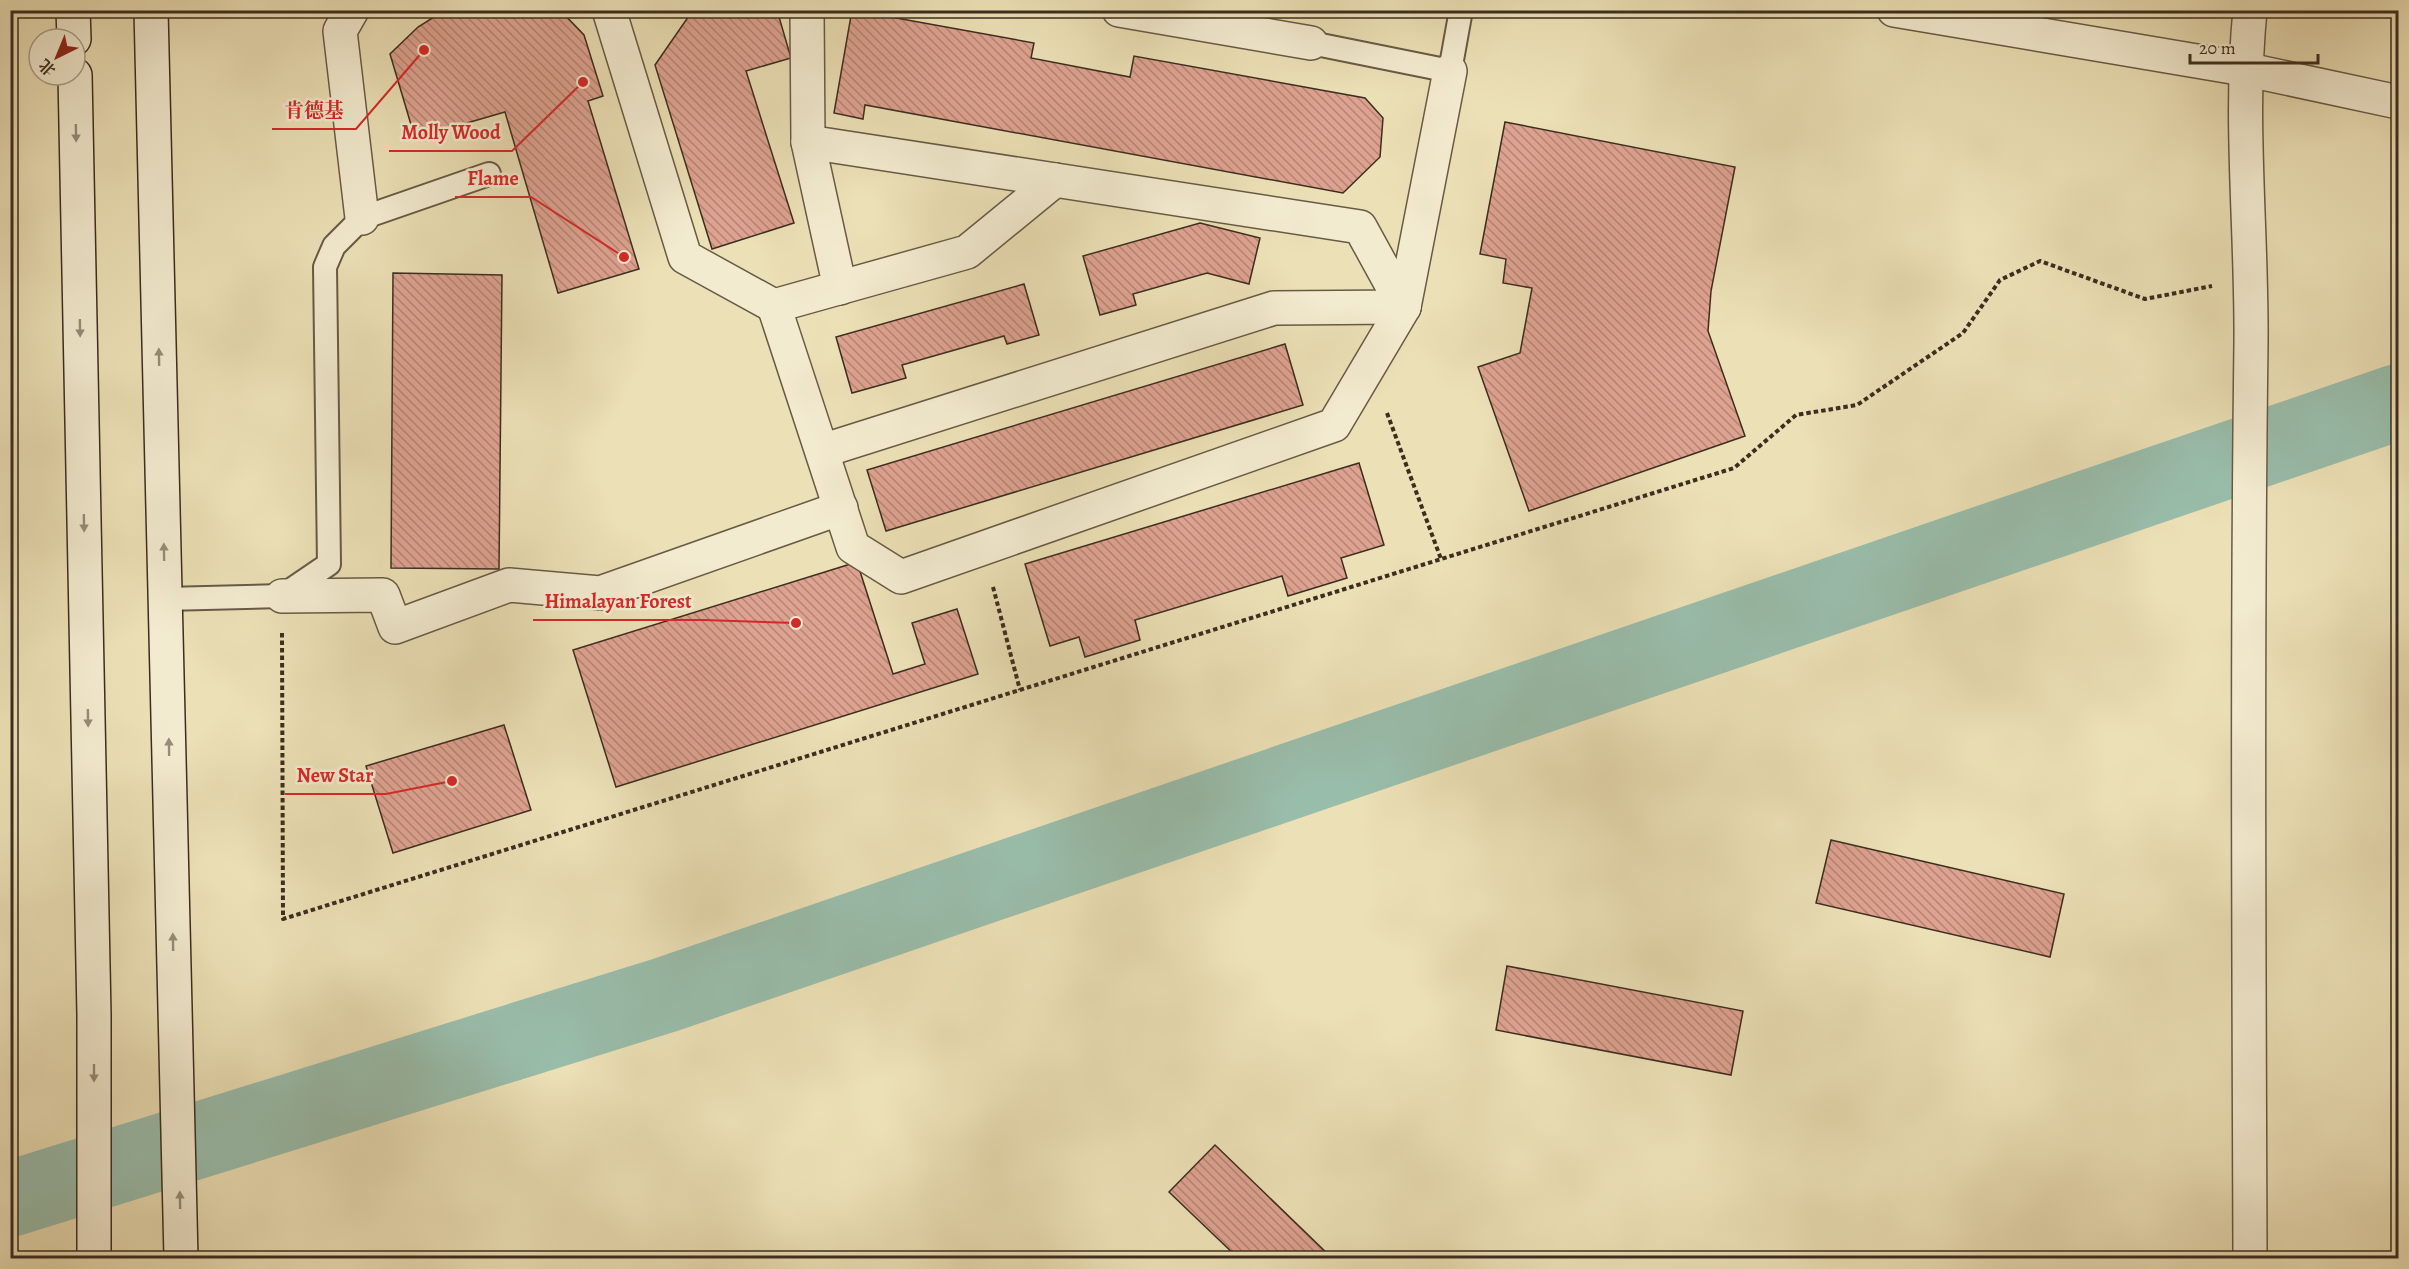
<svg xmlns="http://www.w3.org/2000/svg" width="2409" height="1269" viewBox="0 0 2409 1269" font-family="Alegreya,'Noto Serif SC',serif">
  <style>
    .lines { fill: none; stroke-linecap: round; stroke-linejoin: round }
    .river { stroke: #99bdab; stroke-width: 76 }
    .building { fill: url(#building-back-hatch); stroke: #3c2d1f; stroke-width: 1.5 }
    .service-casing { stroke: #685a45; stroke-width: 26 }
    .pedestrian-casing { stroke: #685a45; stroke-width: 36 }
    .minor-casing { stroke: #685a45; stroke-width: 36 }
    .tertiary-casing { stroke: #685a45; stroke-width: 36 }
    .secondary-casing { stroke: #3c2d1f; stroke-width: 36 }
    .path { stroke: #3c2d1f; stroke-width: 4; stroke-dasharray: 4.5 3; stroke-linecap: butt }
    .service { stroke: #f3ebd0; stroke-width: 22 }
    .pedestrian { stroke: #f3ebd0; stroke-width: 33 }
    .minor { stroke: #f3ebd0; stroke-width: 33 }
    .tertiary { stroke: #f3ebd0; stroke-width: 33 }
    .secondary { stroke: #f3ebd0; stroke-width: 33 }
    .oneway { fill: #988c78 }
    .leader { fill: none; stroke: #d62828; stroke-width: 2 }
    .callout-dot { fill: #d62828; stroke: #f3ebd0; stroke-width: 2 }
    .callout-label { font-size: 20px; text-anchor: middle; font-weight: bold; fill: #d62828; stroke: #f3ebd0; stroke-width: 5; stroke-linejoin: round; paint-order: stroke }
  </style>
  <defs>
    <pattern id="building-back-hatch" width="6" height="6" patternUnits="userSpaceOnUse" patternTransform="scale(1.5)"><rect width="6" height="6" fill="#dea290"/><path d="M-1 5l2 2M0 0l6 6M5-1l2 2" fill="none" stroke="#b58475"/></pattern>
  </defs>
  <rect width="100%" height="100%" fill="#ece0b6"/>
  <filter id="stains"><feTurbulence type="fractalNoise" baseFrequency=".00333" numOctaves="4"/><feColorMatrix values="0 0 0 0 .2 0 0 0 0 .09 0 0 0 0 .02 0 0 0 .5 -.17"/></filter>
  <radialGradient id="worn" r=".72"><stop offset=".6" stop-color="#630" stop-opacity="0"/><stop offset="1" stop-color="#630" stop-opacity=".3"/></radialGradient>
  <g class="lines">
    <polyline class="river" points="10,1199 665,995 2398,402"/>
  </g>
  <g class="building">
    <polygon points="445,10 502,10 503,13 510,10 560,10 584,35 603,96 588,101 639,269 558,293 505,112 415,138 390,54 418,27"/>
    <polygon points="693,10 777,10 791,58 746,71 794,223 712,249 655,65"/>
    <polygon points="852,10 1034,43 1031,58 1130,77 1134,56 1365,98 1383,118 1380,157 1343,193 865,105 863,119 834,113"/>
    <polygon points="1505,122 1735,167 1711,291 1708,331 1745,436 1529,511 1478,367 1520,353 1532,288 1503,283 1506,259 1480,254"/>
    <polygon points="1200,223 1260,238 1249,284 1207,273 1133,294 1136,305 1100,315 1083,256"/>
    <polygon points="393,273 502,275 499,569 391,568"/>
    <polygon points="1024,284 1039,335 1007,344 1004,336 902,365 906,378 852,393 836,337"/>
    <polygon points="1285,344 1303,405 886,531 867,470"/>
    <polygon points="1359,463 1384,545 1341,558 1347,578 1288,596 1282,576 1135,620 1140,640 1085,657 1079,637 1050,646 1025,564"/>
    <polygon points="857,562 893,674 925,664 912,623 957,609 978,674 616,787 573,650"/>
    <polygon points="504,725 531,810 393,853 366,766"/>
    <polygon points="1831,840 2064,894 2050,957 1816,903"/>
    <polygon points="1507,966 1743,1011 1731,1075 1496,1030"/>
    <polygon points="1215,1145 1332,1258 1238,1258 1169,1192"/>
  </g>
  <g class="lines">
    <defs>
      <g id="service">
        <polyline points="1311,43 1450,71 1461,10"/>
        <polyline points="165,599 282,596 329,564 325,267 334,246 362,218 489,174"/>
      </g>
      <g id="pedestrian">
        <polyline points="352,10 340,31 362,218"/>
        <polyline points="609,10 685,257 774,306 967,252 1055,180"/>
        <polyline points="807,10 808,142 1360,227 1404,307"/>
        <polyline points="1119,10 1311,43"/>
        <polyline points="808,142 840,288"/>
        <polyline points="774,306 853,547 901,577 1334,425 1404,307 1450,71"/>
        <polyline points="822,451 1274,308 1404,307"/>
        <polyline points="282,596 383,595 395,627 509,585 600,593 841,508"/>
      </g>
      <path id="minor" d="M2250,10c-11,111 2,222 1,333 -4,305 -2,610 -1,915"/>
      <polyline id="tertiary" points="1894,10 2244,69 2398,102"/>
      <g id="secondary">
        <polyline points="73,10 74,39"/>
        <polyline points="151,10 181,1258"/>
        <polyline points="75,75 94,1015 94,1258"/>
      </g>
    </defs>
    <use href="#service" class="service-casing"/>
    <use href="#pedestrian" class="pedestrian-casing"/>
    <use href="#minor" class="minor-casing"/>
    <use href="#tertiary" class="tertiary-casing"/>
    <use href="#secondary" class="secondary-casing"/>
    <g class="path">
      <polyline points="1387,413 1441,559"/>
      <polyline points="993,587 1020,690"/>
      <polyline points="282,633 283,919 1734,468 1796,415 1857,405 1963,333 2000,280 2040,261 2145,299 2212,286"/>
    </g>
    <use href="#service" class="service"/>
    <use href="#pedestrian" class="pedestrian"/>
    <use href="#minor" class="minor"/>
    <use href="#tertiary" class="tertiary"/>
    <use href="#secondary" class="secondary"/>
  </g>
  <defs><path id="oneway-solid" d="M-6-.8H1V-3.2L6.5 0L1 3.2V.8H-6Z" transform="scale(1.5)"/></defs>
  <g class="oneway">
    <use href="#oneway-solid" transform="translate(76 133) rotate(89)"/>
    <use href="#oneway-solid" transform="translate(80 328) rotate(89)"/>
    <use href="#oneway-solid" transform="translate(159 357) rotate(-91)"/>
    <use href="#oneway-solid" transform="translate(84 523) rotate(89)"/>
    <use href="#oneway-solid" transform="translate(164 552) rotate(-91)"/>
    <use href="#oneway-solid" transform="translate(88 718) rotate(89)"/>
    <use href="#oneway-solid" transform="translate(169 747) rotate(-91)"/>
    <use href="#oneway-solid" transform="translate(173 942) rotate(-91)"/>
    <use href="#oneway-solid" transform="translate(94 1073) rotate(90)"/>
    <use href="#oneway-solid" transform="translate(180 1200) rotate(-91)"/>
  </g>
  <path class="leader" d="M424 50L356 129H272M583 82L512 151H389M624 257L531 197H455M796 623L704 620H533M452 781L386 794H285"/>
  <g class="callout-dot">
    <circle cx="424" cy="50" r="6"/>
    <circle cx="583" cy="82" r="6"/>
    <circle cx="624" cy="257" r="6"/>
    <circle cx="796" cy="623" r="6"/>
    <circle cx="452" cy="781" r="6"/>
  </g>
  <g class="callout-label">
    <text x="314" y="117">肯德基</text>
    <text x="451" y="139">Molly Wood</text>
    <text x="493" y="185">Flame</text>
    <text x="618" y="608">Himalayan Forest</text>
    <text x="335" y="782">New Star</text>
  </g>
  <rect width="2409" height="1269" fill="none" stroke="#ece0b6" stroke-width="36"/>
  <rect x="12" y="12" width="2385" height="1245" fill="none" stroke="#3c2d1f" stroke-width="3"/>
  <rect x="18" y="18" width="2373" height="1233" fill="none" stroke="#3c2d1f" stroke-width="1.5"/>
  <g transform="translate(57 57) rotate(223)"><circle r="28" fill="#f3ebd0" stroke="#aa9f89" stroke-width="1.5"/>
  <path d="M0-4.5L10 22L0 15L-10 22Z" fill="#8f2418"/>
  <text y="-9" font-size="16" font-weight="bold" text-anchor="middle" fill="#3c2d1f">北</text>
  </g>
  <path d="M2190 54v9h128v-9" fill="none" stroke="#3c2d1f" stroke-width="3"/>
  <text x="2199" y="54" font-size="18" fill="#3c2d1f" stroke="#f3ebd0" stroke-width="4.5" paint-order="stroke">20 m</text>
  <rect width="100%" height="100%" filter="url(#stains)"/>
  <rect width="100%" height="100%" fill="url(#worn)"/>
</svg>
